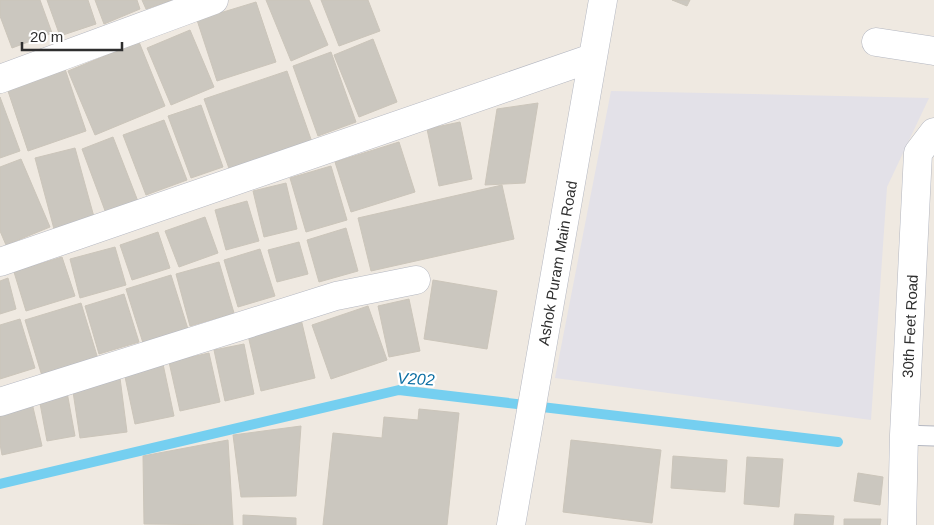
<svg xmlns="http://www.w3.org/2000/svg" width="934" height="525" viewBox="0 0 934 525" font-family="Helvetica,sans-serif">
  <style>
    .industrial { fill: #e3e1e8 }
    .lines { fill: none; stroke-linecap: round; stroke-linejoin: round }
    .stream { stroke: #75cff0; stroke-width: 10 }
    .building { fill: #cbc7bf; stroke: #cbc5ba }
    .lane-casing { stroke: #b4b7c1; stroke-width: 21 }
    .street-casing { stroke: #b4b7c1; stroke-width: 29 }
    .secondary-casing { stroke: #b4b7c1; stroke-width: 29 }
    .lane { stroke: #fff; stroke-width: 19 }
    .street { stroke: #fff; stroke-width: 28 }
    .secondary { stroke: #fff; stroke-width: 28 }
    .labels { text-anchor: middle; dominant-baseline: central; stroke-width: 4.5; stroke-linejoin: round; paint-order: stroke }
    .street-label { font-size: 15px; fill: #2e2e2e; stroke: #fff }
    .water-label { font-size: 16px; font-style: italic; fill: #0d6fa3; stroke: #fff }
  </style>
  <rect width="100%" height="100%" fill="#efe9e1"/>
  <polygon class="industrial" points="611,91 929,98 887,187 871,420 555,378"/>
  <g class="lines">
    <polyline class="stream" points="0,484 399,390 838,442"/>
  </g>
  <g class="building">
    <polygon points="0,0 40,0 52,33 12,48 0,16"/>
    <polygon points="47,0 88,0 96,24 60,36"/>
    <polygon points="95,0 137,0 140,9 104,24"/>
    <polygon points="142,0 172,0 146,9"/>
    <polygon points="266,0 309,0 328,45 291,61"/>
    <polygon points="321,0 368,0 380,31 339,46"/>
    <polygon points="672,0 690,0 687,6"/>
    <polygon points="256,2 276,62 217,81 197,20"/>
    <polygon points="190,30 214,87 171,105 147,48"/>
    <polygon points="373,39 397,102 359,117 334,55"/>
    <polygon points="139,42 165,106 95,135 68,71"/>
    <polygon points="331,52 356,122 318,136 293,66"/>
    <polygon points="64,66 86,131 28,151 6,85"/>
    <polygon points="287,71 313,145 231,174 204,99"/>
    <polygon points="0,97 20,151 0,158"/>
    <polygon points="538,103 525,183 485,185 497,109"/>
    <polygon points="201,105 223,167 191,178 168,116"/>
    <polygon points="164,120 187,180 146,195 123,135"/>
    <polygon points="460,122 472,179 439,186 427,129"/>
    <polygon points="113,137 139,204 107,216 82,149"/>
    <polygon points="399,142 415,192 351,212 335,162"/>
    <polygon points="75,148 94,217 54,229 35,158"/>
    <polygon points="21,159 50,227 6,245 0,231 0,167"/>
    <polygon points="331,166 347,220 306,232 290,178"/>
    <polygon points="286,183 297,229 264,237 253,191"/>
    <polygon points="502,185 514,239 371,271 358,218"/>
    <polygon points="247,201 259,241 226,250 215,210"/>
    <polygon points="205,217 218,253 179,267 165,231"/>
    <polygon points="346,228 358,271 319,282 307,240"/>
    <polygon points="158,232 170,268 132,280 120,245"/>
    <polygon points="299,242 308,274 277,282 268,250"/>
    <polygon points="115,247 126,285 80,298 70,259"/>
    <polygon points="260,249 275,296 238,307 224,260"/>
    <polygon points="62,257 75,296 26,311 14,272"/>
    <polygon points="219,262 234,313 190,326 176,274"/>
    <polygon points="171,275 188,329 143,343 126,289"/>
    <polygon points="8,278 16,309 0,314 0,281"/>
    <polygon points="433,280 497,291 487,349 424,339"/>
    <polygon points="124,294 139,342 99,354 85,306"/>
    <polygon points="409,299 420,351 389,357 378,306"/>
    <polygon points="81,303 98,359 42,376 25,320"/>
    <polygon points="368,306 387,360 331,379 312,325"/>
    <polygon points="20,319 35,368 0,379 0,325"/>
    <polygon points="301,319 315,378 261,391 247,331"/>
    <polygon points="244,344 254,394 225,401 214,350"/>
    <polygon points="209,353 220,402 180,411 169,362"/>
    <polygon points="163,364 174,416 135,424 124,372"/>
    <polygon points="120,378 127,432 80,438 72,385"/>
    <polygon points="67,392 75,436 47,441 39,398"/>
    <polygon points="32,403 42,446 2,455 0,444 0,409"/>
    <polygon points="419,409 459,413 447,525 323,525 333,433 382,438 384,417 418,420"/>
    <polygon points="301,426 296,496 241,497 233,435"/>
    <polygon points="228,440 233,525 144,524 143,456"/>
    <polygon points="571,440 661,450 652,523 563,512"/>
    <polygon points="673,456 727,460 725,492 671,488"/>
    <polygon points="747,457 783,459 779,507 744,504"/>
    <polygon points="858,473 883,477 880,505 854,501"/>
    <polygon points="795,514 834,516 833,525 794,525"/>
    <polygon points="243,515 296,518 296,525 243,525"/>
    <polygon points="844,519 881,519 880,525 844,525"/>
  </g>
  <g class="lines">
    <defs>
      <polyline id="lane" points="904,435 934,436"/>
      <g id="street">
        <polyline points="876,42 934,51"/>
        <polyline points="0,79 214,0"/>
        <polyline points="0,262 592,58"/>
        <polyline points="0,402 336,296 416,280"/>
        <path id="s1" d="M902,525l2,-90 14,-282 16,-21"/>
      </g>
      <g id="secondary">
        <path id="s2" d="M511,525l92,-525"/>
      </g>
    </defs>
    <use href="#lane" class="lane-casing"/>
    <use href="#street" class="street-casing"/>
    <use href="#secondary" class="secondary-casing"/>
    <use href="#lane" class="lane"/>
    <use href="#street" class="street"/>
    <use href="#secondary" class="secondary"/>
  </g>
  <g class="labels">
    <g class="street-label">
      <text stroke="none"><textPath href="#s2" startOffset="266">Ashok Puram Main Road</textPath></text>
      <text stroke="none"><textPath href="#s1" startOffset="199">30th Feet Road</textPath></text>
    </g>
    <g class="water-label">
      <text transform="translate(416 379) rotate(3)">V202</text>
    </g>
  </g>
  <path d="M22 42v8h100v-8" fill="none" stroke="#2e2e2e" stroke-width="2.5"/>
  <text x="30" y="42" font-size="15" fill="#2e2e2e" stroke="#ffffff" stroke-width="4" paint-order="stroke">20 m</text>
</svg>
